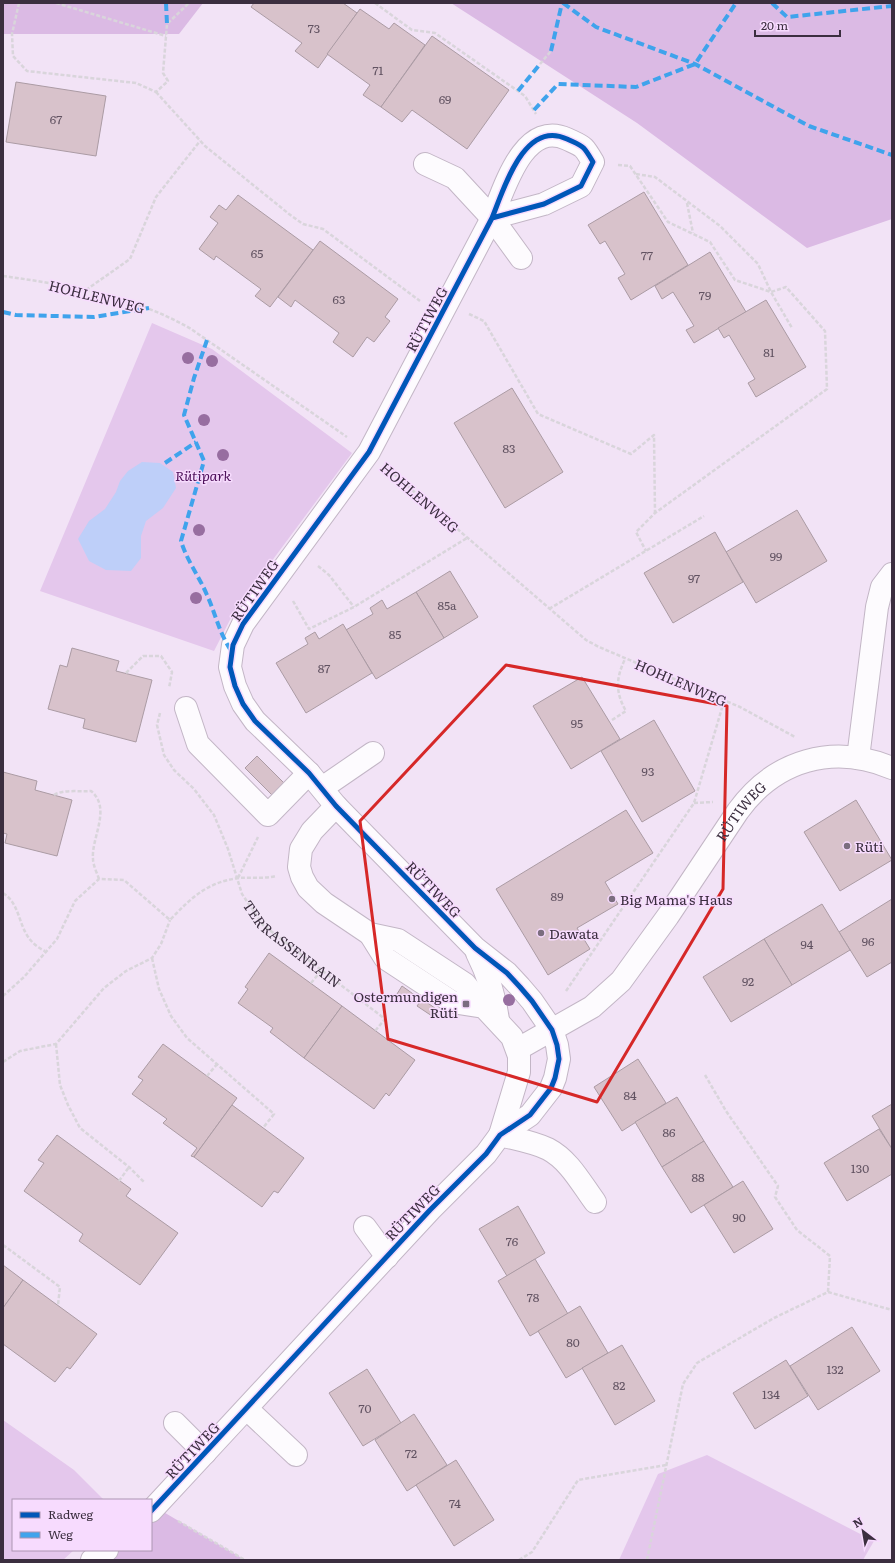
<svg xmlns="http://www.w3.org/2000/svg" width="895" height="1563" viewBox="0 0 895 1563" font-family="Literata,serif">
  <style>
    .green { fill: #e4c7ec }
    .forest { fill: #dbbae4 }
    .water { fill: #becff9 }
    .building { fill: #d8c2cb; stroke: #ab9ba4 }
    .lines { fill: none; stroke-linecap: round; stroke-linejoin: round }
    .minor-casing { stroke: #c3b6c6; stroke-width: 24 }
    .path { stroke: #d9d5db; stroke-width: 2.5; stroke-dasharray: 4 2; stroke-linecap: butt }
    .minor { stroke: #fdfbfe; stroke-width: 22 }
    .quiet { stroke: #3fa3ec; stroke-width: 4; stroke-dasharray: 8 4; stroke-linecap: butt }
    .cycleway-casing { stroke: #f7dbfe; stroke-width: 8 }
    .cycleway { stroke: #0057b8; stroke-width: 5 }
    .tree { fill: #976ea0 }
    .marked { fill: none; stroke: #d62828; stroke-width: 3; stroke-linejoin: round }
    .poi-dot { fill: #7b6d7f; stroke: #f7dbfe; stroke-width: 1.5 }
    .labels { text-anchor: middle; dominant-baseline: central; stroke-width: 3; stroke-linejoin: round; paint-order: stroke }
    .number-label { font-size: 12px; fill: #625362 }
    .street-label { font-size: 14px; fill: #3b2e3f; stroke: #f7dbfe }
    .park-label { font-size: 14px; font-style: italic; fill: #4c0f59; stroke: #f7dbfe }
    .poi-label { font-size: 14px; fill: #3b2e3f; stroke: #f7dbfe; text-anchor: start }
  </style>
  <rect width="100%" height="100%" fill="#f2e3f6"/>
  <g class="green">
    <polygon points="152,323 212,349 352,453 234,612 214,651 40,591"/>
    <polygon points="3,1420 74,1470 104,1500 13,1500 13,1550 74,1550 63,1560 3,1560"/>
    <polygon points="707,1455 874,1541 863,1560 619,1560 658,1474"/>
  </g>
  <g class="forest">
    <polygon points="3,3 203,3 179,34 3,34"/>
    <polygon points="451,3 892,3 892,219 807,248 637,123"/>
    <polygon points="155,1507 245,1560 93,1560 108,1550 151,1550 151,1511"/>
  </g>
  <polygon class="water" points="142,462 160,463 173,472 176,488 163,508 146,521 141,536 141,558 131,571 106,570 89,561 78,539 89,521 105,509 116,492 120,481 128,471"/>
  <g class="building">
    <polygon points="254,3 343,3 357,13 318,68 295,51 302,43 251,7"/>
    <polygon points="360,9 389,29 394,23 425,45 381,107 363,95 370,85 327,54"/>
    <polygon points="432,36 509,90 467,149 412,110 402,122 381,107"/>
    <polygon points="16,82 106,96 96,156 6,142"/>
    <polygon points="644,192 688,265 631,300 618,278 625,274 605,241 600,244 588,225"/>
    <polygon points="238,195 313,250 270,307 255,296 261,289 216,256 214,260 199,249 218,223 210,217 219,205 226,210"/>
    <polygon points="320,241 398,299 385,317 390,321 374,342 367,337 353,357 333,342 339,333 295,300 291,307 278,297"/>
    <polygon points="710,252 746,312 694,343 686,330 694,326 673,292 662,299 655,286"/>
    <polygon points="766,300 806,367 756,397 748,383 755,379 729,335 724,338 718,328"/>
    <polygon points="512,388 563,472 505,508 454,423"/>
    <polygon points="797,510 827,561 756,603 726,552"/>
    <polygon points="715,532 743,582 673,623 644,573"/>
    <polygon points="450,571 478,617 444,638 416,592"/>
    <polygon points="416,592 444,638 376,679 346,630 373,614 370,608 382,600 387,609"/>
    <polygon points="343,624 372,673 306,713 276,663 308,644 305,638 315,632 319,639"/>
    <polygon points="72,648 119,661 116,671 152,680 136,742 83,728 85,719 48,709 60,665 67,667"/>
    <polygon points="582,677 620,739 571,769 533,706"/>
    <polygon points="654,720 695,791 642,822 601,751"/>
    <polygon points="257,756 286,785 274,797 245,768"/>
    <polygon points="3,772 37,781 35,790 72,800 57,856 5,843 7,834 3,833"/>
    <polygon points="856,800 892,860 840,891 804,832"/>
    <polygon points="626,810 653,853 605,882 618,904 577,928 590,949 548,975 496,889"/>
    <polygon points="892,899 892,962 867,977 839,932"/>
    <polygon points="822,904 850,950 792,985 764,939"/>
    <polygon points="764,939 792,985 731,1022 703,977"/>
    <polygon points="269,953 342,1006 304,1058 270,1032 273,1028 238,1003 248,989 245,987"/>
    <polygon points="402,986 416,996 411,1003 397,994"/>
    <polygon points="422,999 439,1011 435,1018 417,1006"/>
    <polygon points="342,1006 415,1060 389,1096 386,1093 374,1109 304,1058"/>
    <polygon points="163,1044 237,1098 194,1157 191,1156 197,1148 163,1123 167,1119 132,1094 143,1080 138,1077"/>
    <polygon points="638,1059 666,1103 622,1131 594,1087"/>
    <polygon points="677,1097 704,1141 662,1167 635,1122"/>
    <polygon points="892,1104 892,1149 872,1116"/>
    <polygon points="232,1105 304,1158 278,1193 274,1191 262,1207 194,1157"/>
    <polygon points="879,1129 892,1149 892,1174 847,1201 824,1163"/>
    <polygon points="57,1135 131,1189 126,1196 178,1233 140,1285 79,1241 83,1234 24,1191 44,1163 38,1160"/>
    <polygon points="704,1141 733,1187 691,1213 662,1167"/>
    <polygon points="743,1181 773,1229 734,1253 704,1205"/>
    <polygon points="518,1206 545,1253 507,1276 479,1229"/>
    <polygon points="535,1259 568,1314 530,1336 498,1281"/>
    <polygon points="3,1265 23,1280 3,1308"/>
    <polygon points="23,1280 97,1334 70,1369 67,1367 55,1382 3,1344 3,1308"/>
    <polygon points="580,1306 608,1353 566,1378 538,1331"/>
    <polygon points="852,1327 880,1371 818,1410 790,1366"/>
    <polygon points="622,1345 655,1401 615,1425 582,1368"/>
    <polygon points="786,1360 808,1396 755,1429 733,1393"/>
    <polygon points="367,1369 401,1423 363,1446 329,1393"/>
    <polygon points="414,1414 447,1465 407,1491 375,1440"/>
    <polygon points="456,1460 494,1520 454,1546 416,1485"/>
  </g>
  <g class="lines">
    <defs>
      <g id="minor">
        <polyline points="425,164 455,178 492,218 521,258"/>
        <polyline points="186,708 198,744 268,815 309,773"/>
        <polyline points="858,758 877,607 882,587 892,574"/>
        <polyline points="322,788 373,753"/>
        <polyline points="336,806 312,831 301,849 299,867 302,877 308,888 324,903 370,934 398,940 465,984 484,1007"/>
        <polyline points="370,934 385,958 452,1002 484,1007 512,1037 519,1056 519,1072 500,1135"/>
        <path d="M477,953c11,22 18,42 21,67"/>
        <path id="s2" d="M518,1049l74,-42 29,-26 47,-65 70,-105c37,-51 95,-68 154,-43"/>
        <path d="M500,1135c15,4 34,7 48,14 21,11 33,34 47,53"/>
        <polyline points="365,1227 387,1257"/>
        <polyline points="247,1409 296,1455"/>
        <polyline points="175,1423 205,1453"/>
        <path d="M151,1511l279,-301 56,-56 14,-19 30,-20 21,-27 4,-10 4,-19 -2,-14 -5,-15 -20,-29 -12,-14 -13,-14 -32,-25 -139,-142 -27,-33 -54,-52 -12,-17 -8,-18 -5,-19 3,-22 10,-21 126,-172 123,-234 52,-14 37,-18 12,-24c-10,-17 -9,-15 -26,-23 -43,-20 -63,50 -75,79"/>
        <polyline points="92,1560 107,1550"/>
      </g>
    </defs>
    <use href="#minor" class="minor-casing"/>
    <g class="path">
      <polyline points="19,3 12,34 13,56 27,71 136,83 156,92 168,81 163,73 167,24 189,3"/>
      <polyline points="56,3 166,36"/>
      <polyline points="375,3 412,30 435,33 525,96 536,114"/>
      <polyline points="540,64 551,51"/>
      <polyline points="156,92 205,146 289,214 303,224 323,229 420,301"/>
      <polyline points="618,165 630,166 668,222 710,242 735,280 771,292 786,287 825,331 827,389 655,513 636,532 646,551"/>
      <polyline points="636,174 655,177 720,226 758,264 771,292 792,328"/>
      <polyline points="687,203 693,233"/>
      <path d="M3,276c64,9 132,20 188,53l156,108"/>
      <polyline points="86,290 130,259 156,197 200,141"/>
      <polyline points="469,314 484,321 538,414 631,454 654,435 655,513"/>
      <polyline points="389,470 586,640 599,647 740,707 795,737"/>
      <polyline points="318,566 329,575 354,607"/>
      <polyline points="293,601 309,629 354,607 467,538"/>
      <polyline points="549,609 704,516"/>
      <polyline points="126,673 143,656 161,656 172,672 169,688"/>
      <path id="s1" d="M160,713l-3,12 7,30 10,15 20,19 20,26 14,34 14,45 21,31 122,94 -10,12"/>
      <path d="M612,720l14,-9c-11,-19 -10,-33 -1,-52"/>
      <path d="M54,795c10,-6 25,-3 37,-4 21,17 0,47 2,68 0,6 4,14 6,20"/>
      <polyline points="694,803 713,802"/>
      <polyline points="238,878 258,837"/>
      <path d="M3,893c22,14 12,44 42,58"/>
      <polyline points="152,958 159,989 171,1016 187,1038 274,1114 263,1128"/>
      <polyline points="311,983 321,971"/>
      <polyline points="566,991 694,803 724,701"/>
      <path d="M3,996l21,-19 33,-38 18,-38 24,-22 25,1 46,40c21,-22 37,-38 69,-42 12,-1 25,1 37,-2"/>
      <polyline points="56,1044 60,1085 68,1105 80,1128 129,1167 145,1183"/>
      <polyline points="3,1062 20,1051 56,1044 104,988 126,971 152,958 161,944 170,920"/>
      <polyline points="705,1075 726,1111 778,1186 775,1197 797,1230 830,1256 828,1292"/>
      <polyline points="207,1076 218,1063"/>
      <polyline points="119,1181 129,1167"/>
      <polyline points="3,1245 60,1287 58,1305"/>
      <polyline points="178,1521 245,1560"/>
      <polyline points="519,1560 532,1552 578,1480 666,1465"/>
      <polyline points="647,1560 683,1384 697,1363 774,1318 828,1292 892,1310"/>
    </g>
    <use href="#minor" class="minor"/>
    <g class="quiet">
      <polyline points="166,3 167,24"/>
      <polyline points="563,3 596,27 695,64 809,126 892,155"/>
      <polyline points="772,3 787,17 892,6"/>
      <polyline points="551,51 562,3"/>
      <polyline points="518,91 540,64"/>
      <polyline points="534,110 558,84 636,87 695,64 736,3"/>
      <polyline points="3,312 16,315 94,317 149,308"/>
      <path d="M207,340l-13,38 -10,37 20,46 -23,80c6,20 18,35 26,54 9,20 12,38 25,57"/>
      <polyline points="165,463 196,442"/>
    </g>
    <defs>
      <path id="cycleway" d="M151,1511l279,-301 56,-56 14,-19 30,-20 21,-27 4,-10 4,-19 -2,-14 -5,-15 -20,-29 -12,-14 -13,-14 -32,-25 -139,-142 -27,-33 -54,-52 -12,-17 -8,-18 -5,-19 3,-22 10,-21 126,-172 123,-234 52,-14 37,-18 12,-24c-10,-17 -9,-15 -26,-23 -43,-20 -63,50 -75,79"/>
    </defs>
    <use href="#cycleway" class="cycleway-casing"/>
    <use href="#cycleway" class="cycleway"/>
  </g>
  <g class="tree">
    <circle cx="188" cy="358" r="6"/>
    <circle cx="212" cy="361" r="6"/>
    <circle cx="204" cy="420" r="6"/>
    <circle cx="223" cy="455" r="6"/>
    <circle cx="199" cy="530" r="6"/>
    <circle cx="196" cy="598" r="6"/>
    <circle cx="509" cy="1000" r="6"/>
  </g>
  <path class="marked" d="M506,665l221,41 -4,183 -126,213 -209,-63 -28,-218z"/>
  <g class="poi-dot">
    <circle cx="847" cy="846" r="4"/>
    <circle cx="612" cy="899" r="4"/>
    <circle cx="541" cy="933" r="4"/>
    <rect x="462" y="1000" width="8" height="8" rx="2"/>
  </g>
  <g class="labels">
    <g class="number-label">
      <text x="314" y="28">73</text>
      <text x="378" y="70">71</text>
      <text x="445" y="99">69</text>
      <text x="56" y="119">67</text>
      <text x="257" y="253">65</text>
      <text x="647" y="255">77</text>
      <text x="705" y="295">79</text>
      <text x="339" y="299">63</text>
      <text x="769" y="352">81</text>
      <text x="509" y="448">83</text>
      <text x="776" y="556">99</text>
      <text x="694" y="578">97</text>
      <text x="447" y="605">85a</text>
      <text x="395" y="634">85</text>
      <text x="324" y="668">87</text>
      <text x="577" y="723">95</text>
      <text x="648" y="771">93</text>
      <text x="557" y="896">89</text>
      <text x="868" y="941">96</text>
      <text x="807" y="944">94</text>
      <text x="748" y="981">92</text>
      <text x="630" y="1095">84</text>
      <text x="669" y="1132">86</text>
      <text x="860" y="1168">130</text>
      <text x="698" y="1177">88</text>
      <text x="739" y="1217">90</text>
      <text x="512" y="1241">76</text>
      <text x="533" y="1297">78</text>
      <text x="573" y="1342">80</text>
      <text x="835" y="1369">132</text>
      <text x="619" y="1385">82</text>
      <text x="771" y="1394">134</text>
      <text x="365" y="1408">70</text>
      <text x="411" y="1453">72</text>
      <text x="455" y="1503">74</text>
    </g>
    <g class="street-label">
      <text transform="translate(97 296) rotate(14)">HOHLENWEG</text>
      <text transform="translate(426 319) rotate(-62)">RÜTIWEG</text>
      <text transform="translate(420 497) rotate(41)">HOHLENWEG</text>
      <text transform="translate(254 590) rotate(-55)">RÜTIWEG</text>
      <text transform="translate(681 682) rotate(23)">HOHLENWEG</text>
      <text stroke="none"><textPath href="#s2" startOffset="332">RÜTIWEG</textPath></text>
      <text transform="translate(434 889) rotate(46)">RÜTIWEG</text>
      <text stroke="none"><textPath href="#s1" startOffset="277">TERRASSENRAIN</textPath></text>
      <text transform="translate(412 1212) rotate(-46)">RÜTIWEG</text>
      <text transform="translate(192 1450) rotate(-47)">RÜTIWEG</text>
    </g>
    <g class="park-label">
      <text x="203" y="475">Rütipark</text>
    </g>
    <g class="poi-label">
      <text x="855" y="846">Rüti</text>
      <text x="620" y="899">Big Mama's Haus</text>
      <text x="549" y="933">Dawata</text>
      <text x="458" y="996" text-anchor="end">Ostermundigen<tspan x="458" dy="16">Rüti</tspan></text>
    </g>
  </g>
  <rect width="895" height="1563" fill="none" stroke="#3b2e3f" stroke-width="8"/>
  <rect x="12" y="1499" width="140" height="52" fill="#f7dbfe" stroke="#ac96b2"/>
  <rect x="20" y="1512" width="20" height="6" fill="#0057b8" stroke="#ac96b2"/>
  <text x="48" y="1519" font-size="12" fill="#3b2e3f">Radweg</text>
  <rect x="20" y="1532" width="20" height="6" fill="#3fa3ec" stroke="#ac96b2"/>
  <text x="48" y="1539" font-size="12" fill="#3b2e3f">Weg</text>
  <g transform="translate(863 1531) rotate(329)" stroke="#f7dbfe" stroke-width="3" paint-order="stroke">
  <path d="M0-3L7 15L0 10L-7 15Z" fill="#3b2e3f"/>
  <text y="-6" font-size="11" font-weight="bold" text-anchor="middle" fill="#3b2e3f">N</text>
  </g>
  <path d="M755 30v6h85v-6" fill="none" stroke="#3b2e3f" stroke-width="2"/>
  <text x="761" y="30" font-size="12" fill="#3b2e3f" stroke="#f7dbfe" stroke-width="3" paint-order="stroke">20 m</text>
</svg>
